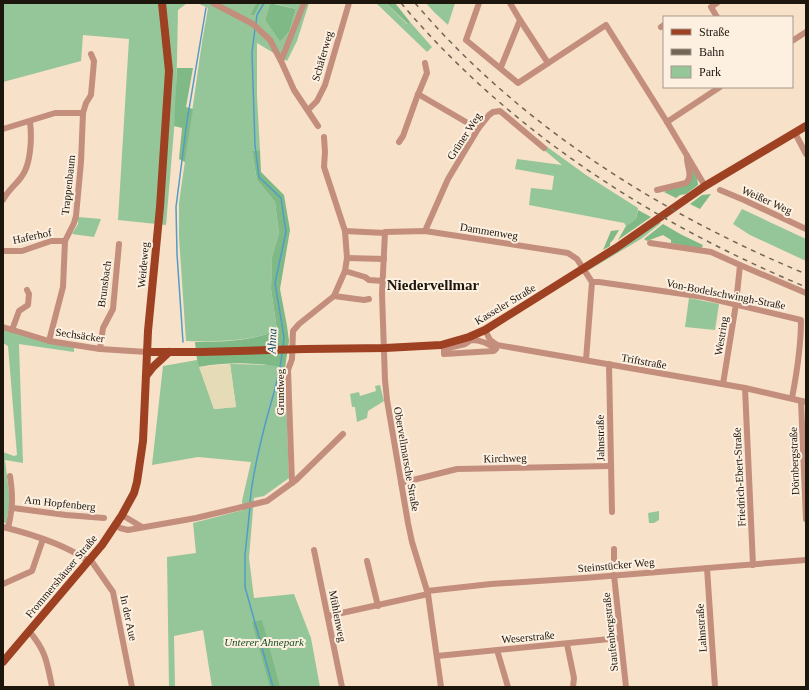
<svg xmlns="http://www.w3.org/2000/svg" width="809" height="690" viewBox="0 0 809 690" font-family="'Times New Roman',serif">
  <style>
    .green { fill: #95c699 }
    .forest { fill: #7fb985 }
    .sand { fill: #e5dbb6 }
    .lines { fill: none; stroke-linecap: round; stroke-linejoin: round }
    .stream { stroke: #529cc6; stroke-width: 1.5 }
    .minor { stroke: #c48e7d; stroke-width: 6 }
    .major { stroke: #9e4022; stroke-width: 8 }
    .rail { stroke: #726556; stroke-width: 1.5; stroke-dasharray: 5 5; stroke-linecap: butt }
    .major-bridge { stroke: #9e4022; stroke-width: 8 }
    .labels { text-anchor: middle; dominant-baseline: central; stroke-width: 4; stroke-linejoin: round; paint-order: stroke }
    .street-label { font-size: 11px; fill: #1d160d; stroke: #fdf0e1 }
    .park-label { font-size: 11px; font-style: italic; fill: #11501e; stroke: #fdf0e1 }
    .water-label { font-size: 12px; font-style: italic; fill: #0f4b68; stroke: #fdf0e1 }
    .district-label { font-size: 15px; font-weight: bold; fill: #1d160d; stroke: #fdf0e1 }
  </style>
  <rect width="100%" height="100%" fill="#f7e1c9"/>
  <g class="green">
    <polygon points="3,3 187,3 178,10 176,106 166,225 118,220 129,39 83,35 81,61 3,82"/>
    <path d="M197,3h59l-6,12 4,1 7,-13h9l-5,17 15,22 9,-10 7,-23 -24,-6h37l-12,38 -10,20 -30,-18v53l3,54 -8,1 5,29 18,22 4,31 -7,24 -1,32 6,41c-26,12 -63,12 -91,11l-7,-104v-34l23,-161 6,-34z"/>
    <polygon points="376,3 386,3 407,24 410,22 432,47 427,52"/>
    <polygon points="426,3 455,3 448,25 434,12"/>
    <polygon points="546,146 586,175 638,208 636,219 626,226 624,223 529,205 531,188 552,190 554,176 515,169 517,159 562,165 543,149"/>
    <polygon points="742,209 806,239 806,261 750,235 733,224"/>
    <polygon points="78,217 101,219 94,237 72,234 78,224"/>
    <polygon points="659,222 661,223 641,239 589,270 589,268"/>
    <polygon points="689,298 719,304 715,330 685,327"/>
    <polygon points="3,329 74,347 74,352 19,344 23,463 5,460 10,502 6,523 3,522 3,452 14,456 17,455 8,346 3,343"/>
    <polygon points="197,360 214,409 236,407 230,364 272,365 285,368 289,478 264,496 254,498 249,558 254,598 294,594 311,638 320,687 212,687 203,630 174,636 175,687 169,687 167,557 196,553 193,523 243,510 242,501 251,462 198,457 152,465 163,366"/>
    <polygon points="380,385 384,401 368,411 367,418 357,422 355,407 352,407 350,394 359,392 360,396 376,391 375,386"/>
    <polygon points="659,511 659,520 654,523 649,523 648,513"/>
  </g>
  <g class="forest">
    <polygon points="256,3 261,3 254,16 250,15"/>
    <polygon points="270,3 296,9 289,32 280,42 265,20"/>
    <polygon points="386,3 395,3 410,22 408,24"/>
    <polygon points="177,68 193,68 186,107 193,109 185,162 179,159 182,128 174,126"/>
    <path d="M260,150l1,22 23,23 6,35 -10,59 7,37 2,15 -4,27c-26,-6 -60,-6 -86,-1l-2,-7 -2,-18c26,0 59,-1 82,-12l-6,-41 1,-32 7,-24 -4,-31 -18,-22 -5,-29z"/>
    <polygon points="688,161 697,176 698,185 686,194 680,195 676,198 664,192 669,189 686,184"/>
    <polygon points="711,194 700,209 690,204 702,195"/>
    <polygon points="638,210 651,217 618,240 626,226 636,219"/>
    <polygon points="663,224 682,235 703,245 701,249 671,243 671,240 663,235 647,241 644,239"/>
    <polygon points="619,230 613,240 610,243 610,246 603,250 611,231"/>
    <polygon points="262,620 280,687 270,687 252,622"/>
  </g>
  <polygon class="sand" points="230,364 236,407 214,409 199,367"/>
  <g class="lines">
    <g class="stream">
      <polyline points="256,23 257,15 264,3"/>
      <polyline points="255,29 252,52 255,145 259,177 281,198 286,232 275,283 284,337 283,347"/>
      <polyline points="183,342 177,254 176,207 187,121 206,8"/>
      <path d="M250,503c2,-27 9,-55 16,-82 6,-23 14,-45 16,-68"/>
      <polyline points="250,507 245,555 245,587 273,687"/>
    </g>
    <g class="minor">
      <polyline points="213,3 253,24 270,40 281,61 294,90 318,126"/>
      <polyline points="479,3 466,40 518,83 606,25 667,122 705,186"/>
      <polyline points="510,3 520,20 548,63"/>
      <polyline points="717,3 711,7 717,17"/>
      <polyline points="661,27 664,25"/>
      <polyline points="792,41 806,32"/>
      <polyline points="281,61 304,3"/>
      <polyline points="501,67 520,20"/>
      <polyline points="418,94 478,129"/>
      <polyline points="308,110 317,101 325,85 349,3"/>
      <polyline points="667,122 720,87"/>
      <polyline points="3,129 55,113 83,113"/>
      <polyline points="795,133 806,154"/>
      <polyline points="399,142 403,136 417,97 427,73 425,63"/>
      <path d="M657,190l29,-7c8,-6 0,-18 1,-27"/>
      <polyline points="720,190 744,200 806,229"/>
      <path d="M3,200c5,-10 13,-15 19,-24 9,-12 10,-39 8,-54"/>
      <polyline points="345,231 385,233"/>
      <polyline points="425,231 448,179 478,129 489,115 493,112 500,111 544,148"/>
      <polyline points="650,243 711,252 740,265 736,304 723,384"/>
      <polyline points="3,251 22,251 51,241 65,241"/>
      <polyline points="347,258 384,259"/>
      <polyline points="740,265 806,293"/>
      <polyline points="345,271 365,277 369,280 383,281"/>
      <path d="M592,282h7l105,15 97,23c0,27 -4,52 -9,78"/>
      <polyline points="334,296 364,300 369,299"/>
      <polyline points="3,327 49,341 100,349 147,352"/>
      <polyline points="12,330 19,311 28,305 29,294 27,290"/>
      <polyline points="485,330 490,340 497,345 745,388 806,402"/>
      <path d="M471,340c10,0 16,3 25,9l-2,2 -50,3v-5l21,-5z"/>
      <polyline points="49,341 63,287 65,241 74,223 76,216 81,162 83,113 86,103 91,95 94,61 91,54"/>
      <polyline points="100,349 103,328 113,309 119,244"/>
      <polyline points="609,364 612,512"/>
      <polyline points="745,388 753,565"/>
      <polyline points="801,401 806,519"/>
      <polyline points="292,483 288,370 292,359 293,331 299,324 334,296 345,271 347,258 345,231 324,167 325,152 324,137"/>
      <polyline points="401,483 457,469 611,466"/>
      <polyline points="13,508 66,515 104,518"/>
      <polyline points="122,515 142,527"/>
      <polyline points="115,524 120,528 128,530 196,518 267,501 296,480 343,434"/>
      <path d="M3,527c28,7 62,17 85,34"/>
      <path d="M8,528c5,-21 5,-31 2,-52"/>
      <polyline points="614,549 614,567"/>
      <polyline points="314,550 342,687"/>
      <polyline points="90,559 113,592 132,687"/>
      <polyline points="367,561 378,606"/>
      <polyline points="707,568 715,687"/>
      <polyline points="614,575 626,687"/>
      <polyline points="3,584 32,571 43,539"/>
      <polyline points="427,591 491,584 584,578 806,560"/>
      <polyline points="328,616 428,594"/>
      <path d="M29,631c17,20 18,31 23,56"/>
      <polyline points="567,644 574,678 573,687"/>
      <polyline points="497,650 508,687"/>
      <polyline points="437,656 620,638"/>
      <polyline points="441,687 428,594 412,542 408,523 387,400 385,380 382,294 385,232 425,231 568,253 577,259 592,282 586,360"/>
    </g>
    <g class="major">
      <polyline points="305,349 385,348 441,345 469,337 485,330 616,248 705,186 806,126"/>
      <polyline points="147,352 201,352 269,350"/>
      <polyline points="146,376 153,367 169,352"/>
      <polyline points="3,662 102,545 122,515 134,493 137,482 143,441 148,331 160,207 169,71 162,3"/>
    </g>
    <g class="rail">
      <path d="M401,3c108,128 251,220 405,284"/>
      <path d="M415,3c104,122 244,210 391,271"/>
    </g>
    <polyline class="major-bridge" points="269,350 305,349"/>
  </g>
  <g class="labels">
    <g class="street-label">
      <text transform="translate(322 56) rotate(-74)">Schäferweg</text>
      <text transform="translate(464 136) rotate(-57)">Grüner Weg</text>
      <text transform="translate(68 185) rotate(-84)">Trappenbaum</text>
      <text transform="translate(767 200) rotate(24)">Weißer Weg</text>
      <text transform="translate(489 231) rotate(9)">Dammenweg</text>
      <text transform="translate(32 236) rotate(-12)">Haferhof</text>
      <text transform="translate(143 265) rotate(-85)">Weideweg</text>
      <text transform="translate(104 284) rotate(-82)">Brunsbach</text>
      <text transform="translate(726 294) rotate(11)">Von-Bodelschwingh-Straße</text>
      <text transform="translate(505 304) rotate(-31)">Kasseler Straße</text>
      <text transform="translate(80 335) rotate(8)">Sechsäcker</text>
      <text transform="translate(721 336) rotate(-81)">Westring</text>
      <text transform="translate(644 361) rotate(10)">Triftstraße</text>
      <text transform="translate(280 392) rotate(-90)">Grundweg</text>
      <text transform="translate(600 438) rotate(-91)">Jahnstraße</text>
      <text transform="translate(505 458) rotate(-1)">Kirchweg</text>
      <text transform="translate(407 459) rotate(80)">Obervellmarsche Straße</text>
      <text transform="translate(794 461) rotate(-92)">Dörnbergstraße</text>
      <text transform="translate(739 477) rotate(-93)">Friedrich-Ebert-Straße</text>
      <text transform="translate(60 503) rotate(6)">Am Hopfenberg</text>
      <text transform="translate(616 565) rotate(-5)">Steinstücker Weg</text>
      <text transform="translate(61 576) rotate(-50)">Frommershäuser Straße</text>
      <text transform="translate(338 616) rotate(79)">Mühlenweg</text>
      <text transform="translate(129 618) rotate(78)">In der Aue</text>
      <text transform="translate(701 628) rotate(-94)">Lahnstraße</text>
      <text transform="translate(610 632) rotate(-96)">Staufenbergstraße</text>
      <text transform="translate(528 637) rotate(-5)">Weserstraße</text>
    </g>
    <g class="park-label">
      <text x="264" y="642">Unterer Ahnepark</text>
    </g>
    <g class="water-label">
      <text transform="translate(272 341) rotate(-88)">Ahna</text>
    </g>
    <g class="district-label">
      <text x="433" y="285">Niedervellmar</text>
    </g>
  </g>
  <rect width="809" height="690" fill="none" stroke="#1d160d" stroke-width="8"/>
  <rect x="663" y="16" width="130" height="72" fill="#fdf0e1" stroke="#a3998c"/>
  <rect x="671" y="29" width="20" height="6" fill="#9e4022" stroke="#a3998c"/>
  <text x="699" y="36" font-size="12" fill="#1d160d">Straße</text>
  <rect x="671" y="49" width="20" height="6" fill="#726556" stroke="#a3998c"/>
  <text x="699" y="56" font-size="12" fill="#1d160d">Bahn</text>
  <rect x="671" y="66" width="20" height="12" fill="#95c699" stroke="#a3998c"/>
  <text x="699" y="76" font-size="12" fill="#1d160d">Park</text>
</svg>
